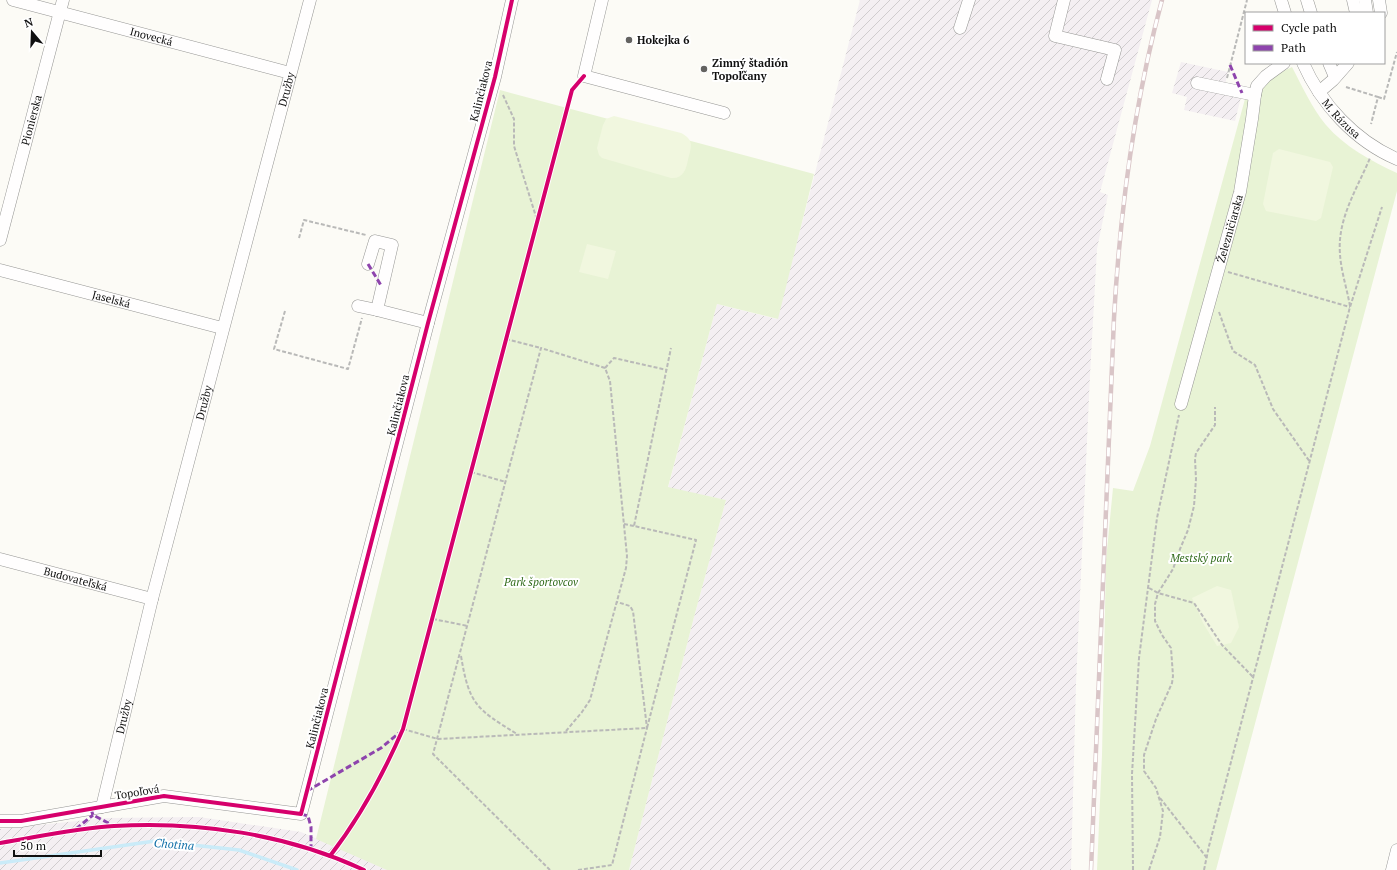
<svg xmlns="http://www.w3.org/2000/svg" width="1397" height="870" viewBox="0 0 1397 870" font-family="'PT Serif',serif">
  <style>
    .industrial { fill: url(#industrial-furrows) }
    .grass { fill: #e8f3d5 }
    .pitch { fill: #f1f7df }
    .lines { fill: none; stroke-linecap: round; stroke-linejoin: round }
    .stream { stroke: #caebf8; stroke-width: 3.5 }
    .minor-casing { stroke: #969694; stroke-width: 13 }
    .path { stroke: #b9b9b8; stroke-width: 2; stroke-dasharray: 4 2; stroke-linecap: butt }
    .minor { stroke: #fffefe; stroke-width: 12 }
    .rail-casing { stroke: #d9c5c7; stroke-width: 4.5 }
    .rail { stroke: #fff; stroke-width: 3; stroke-dasharray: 9; stroke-linecap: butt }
    .quiet { stroke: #8e44ad; stroke-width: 3; stroke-dasharray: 6 3; stroke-linecap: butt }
    .cycleway-casing { stroke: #fff; stroke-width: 6 }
    .cycleway { stroke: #d6006c; stroke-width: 4 }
    .poi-dot { fill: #636260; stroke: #fff; stroke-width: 1.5 }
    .labels { text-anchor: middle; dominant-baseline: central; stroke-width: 4; stroke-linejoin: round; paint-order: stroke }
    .street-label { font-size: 11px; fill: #101010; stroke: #fff }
    .poi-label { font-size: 11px; font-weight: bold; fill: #101010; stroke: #fff; text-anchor: start }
    .park-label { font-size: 11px; font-style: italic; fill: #326c1c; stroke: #fff }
    .water-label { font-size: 12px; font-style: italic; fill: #1271a9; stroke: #fff }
  </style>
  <defs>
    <pattern id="industrial-furrows" width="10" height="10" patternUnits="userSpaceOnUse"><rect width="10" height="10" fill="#f4eff2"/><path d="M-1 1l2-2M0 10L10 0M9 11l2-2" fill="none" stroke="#d0ccce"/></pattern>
  </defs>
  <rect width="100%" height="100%" fill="#fcfbf6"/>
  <g class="industrial">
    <polygon points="860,0 1152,0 1100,192 1108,195 1097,249 1090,375 1076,684 1071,870 629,870 694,617 726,500 668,488 717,304 777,319"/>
    <polygon points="1181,62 1228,72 1224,89 1242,93 1235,121 1184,110 1187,97 1172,93"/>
    <polygon points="199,817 301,832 391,870 0,870 0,829 106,818"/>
  </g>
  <g class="grass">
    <path d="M1292,67c10,19 20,41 34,58 19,22 45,36 71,48v18l-181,679h-119l5,-115 4,-195 7,-72 20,3 17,-45 98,-358z"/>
    <polygon points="500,90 814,174 778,319 717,304 668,487 726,500 694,617 629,870 387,870 316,839"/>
  </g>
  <g class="pitch">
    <path d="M614,116l67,17c14,7 10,15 7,27 -2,10 -5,19 -17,18l-69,-20 -3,-3 -2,-7 6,-23 3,-6z"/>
    <polygon points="1279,149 1330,162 1333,167 1321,218 1316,221 1266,211 1263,204 1273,153"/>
    <polygon points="587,244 616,251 608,279 579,272"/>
    <polygon points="1217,586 1231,590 1239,627 1231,643 1217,646 1203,623 1192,598"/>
  </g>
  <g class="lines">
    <polyline class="stream" points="0,863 155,841 239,850 297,870"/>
    <defs>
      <g id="minor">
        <path id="s1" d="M13,0l277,73"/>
        <polyline points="602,0 584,76 724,113"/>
        <polyline points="1064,0 1055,36 1115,50 1107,79"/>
        <polyline points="1281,0 1285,13"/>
        <polyline points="1307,0 1311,13"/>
        <polyline points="1353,0 1356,13"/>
        <polyline points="1365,0 1367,13"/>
        <polyline points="1379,0 1381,13"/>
        <polyline points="960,28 969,0"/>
        <path id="s2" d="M1303,63c18,41 52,78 94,96"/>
        <polyline points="1329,63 1335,77"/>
        <polyline points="1197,83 1255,95"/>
        <polyline points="1319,92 1333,80 1348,63"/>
        <path id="s3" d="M0,240l63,-240"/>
        <polyline points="368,264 375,241 392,245 377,310 428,323"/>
        <path id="s4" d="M0,270l222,58"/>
        <polyline points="358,306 377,310"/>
        <path id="s5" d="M1181,404l59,-212 12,-73 3,-24 2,-9 9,-10 18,-13"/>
        <path id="s6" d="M0,559l152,40"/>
        <path id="s7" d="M102,807l50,-208 158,-599"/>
        <polyline points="0,821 21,821 164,796 301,814 428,323 495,77 512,0"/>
        <polyline points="1392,870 1397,850"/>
      </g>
    </defs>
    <use href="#minor" class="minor-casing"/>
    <g class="path">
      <polyline points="1227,78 1247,0"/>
      <polyline points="1346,87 1378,97 1371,124"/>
      <polyline points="503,95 514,119 514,146 537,220"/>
      <polyline points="1378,97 1384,99 1397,52"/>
      <polyline points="299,238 304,220 366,235"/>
      <polyline points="1228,272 1350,307"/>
      <path d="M1350,306c-3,-17 -9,-35 -10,-52 -3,-35 17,-65 30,-96"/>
      <polyline points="285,311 274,349 348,369 362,318"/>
      <polyline points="1219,312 1233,351 1255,365 1273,409 1310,462"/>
      <polyline points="506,339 541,348"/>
      <polyline points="605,368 614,358 667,370"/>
      <polyline points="471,472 506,482"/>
      <polyline points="624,524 634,526"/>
      <polyline points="1149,588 1158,593 1194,603 1222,645 1254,678"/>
      <polyline points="433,619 468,626"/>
      <path d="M461,656c8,48 15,53 56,78"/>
      <polyline points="403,729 438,739 647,728 696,540 634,526 671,348"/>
      <polyline points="1160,798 1207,858"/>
      <polyline points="550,870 433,754 541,348 605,368 610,381 627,556 626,568 590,700 582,712 566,731"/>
      <polyline points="578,870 612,865 647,728 633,611 630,606 617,602"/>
      <polyline points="1133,870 1132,774 1139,658 1157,518 1179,415"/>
      <polyline points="1149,870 1160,837 1163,811 1156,788 1144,771 1144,755 1156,719 1172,683 1173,676 1171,648 1162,635 1155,621 1155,604 1158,593 1173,569 1180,549 1188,530 1194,506 1196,479 1195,459 1196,453 1215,425 1215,407"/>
      <polyline points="1204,870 1209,846 1350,307 1382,207"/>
    </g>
    <use href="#minor" class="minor"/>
    <defs>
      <path id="rail" d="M1091,870l23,-552c6,-108 20,-214 48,-318"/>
    </defs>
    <use href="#rail" class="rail-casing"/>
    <use href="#rail" class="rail"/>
    <g class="quiet">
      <polyline points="1230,65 1242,93"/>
      <polyline points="368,264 382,287"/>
      <polyline points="307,791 381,748 399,733"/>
      <polyline points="91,809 93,815 112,825"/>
      <polyline points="301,814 308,816 311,827 311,849"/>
      <polyline points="76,829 93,815"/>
    </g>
    <defs>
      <g id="cycleway">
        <polyline points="0,821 21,821 164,796 301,814 428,323 495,77 512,0"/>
        <path d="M0,843c38,-6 76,-15 114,-17 84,-5 173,8 250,44"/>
        <path d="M330,856c31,-40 53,-81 73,-127l169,-639 12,-14"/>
      </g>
    </defs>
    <use href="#cycleway" class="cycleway-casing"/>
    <use href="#cycleway" class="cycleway"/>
  </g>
  <g class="poi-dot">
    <circle cx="629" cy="40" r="4"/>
    <circle cx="704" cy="69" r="4"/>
  </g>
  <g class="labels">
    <g class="street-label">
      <text stroke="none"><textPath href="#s1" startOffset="143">Inovecká</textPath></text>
      <text stroke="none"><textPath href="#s7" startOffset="741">Družby</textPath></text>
      <text transform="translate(481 91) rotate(-76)">Kalinčiakova</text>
      <text stroke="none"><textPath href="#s2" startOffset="68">M. Rázusa</textPath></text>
      <text stroke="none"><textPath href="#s3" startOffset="124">Pionierska</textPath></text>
      <text stroke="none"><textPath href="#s5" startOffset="182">Železničiarska</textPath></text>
      <text stroke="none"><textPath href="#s4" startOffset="115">Jaselská</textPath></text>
      <text stroke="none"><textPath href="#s7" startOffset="417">Družby</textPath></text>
      <text transform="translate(398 405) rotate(-76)">Kalinčiakova</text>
      <text stroke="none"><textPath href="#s6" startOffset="78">Budovateľská</textPath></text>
      <text stroke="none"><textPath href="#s7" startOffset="93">Družby</textPath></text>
      <text transform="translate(317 718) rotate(-76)">Kalinčiakova</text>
      <text transform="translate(137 792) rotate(-9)">Topoľová</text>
    </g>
    <g class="poi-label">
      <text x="637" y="40">Hokejka 6</text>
      <text x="712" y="63">Zimný štadión<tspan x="712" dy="13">Topoľčany</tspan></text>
    </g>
    <g class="park-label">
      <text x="1201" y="558">Mestský park</text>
      <text x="541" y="582">Park športovcov</text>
    </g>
    <g class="water-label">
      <text transform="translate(174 844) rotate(4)">Chotina</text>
    </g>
  </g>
  <rect x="1245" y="12" width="140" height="52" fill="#ffffff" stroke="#9f9f9f"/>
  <rect x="1253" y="25" width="20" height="6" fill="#d6006c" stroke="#9f9f9f"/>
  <text x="1281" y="32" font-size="12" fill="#101010">Cycle path</text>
  <rect x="1253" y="45" width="20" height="6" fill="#8e44ad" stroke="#9f9f9f"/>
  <text x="1281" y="52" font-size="12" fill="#101010">Path</text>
  <g transform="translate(32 32) rotate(341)" stroke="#ffffff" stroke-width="3" paint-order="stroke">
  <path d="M0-3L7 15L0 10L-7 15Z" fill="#101010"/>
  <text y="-6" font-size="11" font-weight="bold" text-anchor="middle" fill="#101010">N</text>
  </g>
  <path d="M14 850v6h87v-6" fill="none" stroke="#101010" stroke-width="2"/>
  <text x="20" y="850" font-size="12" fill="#101010" stroke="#ffffff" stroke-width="3" paint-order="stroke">50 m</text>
</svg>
